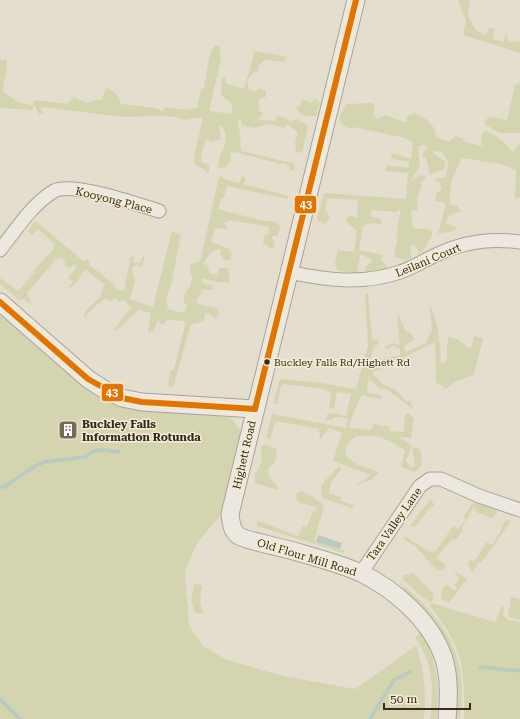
<svg xmlns="http://www.w3.org/2000/svg" width="520" height="719" font-family="'Roboto Serif',serif">
	<style>
		.green { fill: #d4d4b0 }
		.water { fill: #b9cabf }
		.lines { fill: none; stroke-linecap: round; stroke-linejoin: round }
		.stream { stroke: #b9cabf; stroke-width: 3.5 }
		.minor-casing { stroke: #a9a396; stroke-width: 15 }
		.tertiary-casing { stroke: #a9a396; stroke-width: 19 }
		.minor { stroke: #ece8df; stroke-width: 13 }
		.tertiary { stroke: #ece8df; stroke-width: 17 }
		.bus-1-casing { stroke: #f5ecd4; stroke-width: 9 }
		.bus-1 { stroke: #e17504; stroke-width: 6 }
		.bus-dot { fill: #382b1e; stroke: #f5ecd4; stroke-width: 1.5 }
		.labels { text-anchor: middle; stroke-width: 3; stroke-linejoin: round; paint-order: stroke }
		.bus-label { font-size: 10px; fill: #382b1e; stroke: #f5ecd4; text-anchor: start }
		.street-label { font-size: 11px; fill: #382b1e; stroke: #f5ecd4 }
		.poi-label { font-size: 11px; font-weight: bold; fill: #382b1e; stroke: #f5ecd4; text-anchor: start }
		.line-badge { stroke: #f5ecd4; stroke-width: 1.5 }
		.badge-label { font-size: 11px; text-anchor: middle; font-weight: bold; fill: #fff }
	</style>
	<rect width="100%" height="100%" fill="#e4dece"/>
	<g class="green">
		<polygon points="458,0 470,0 468,16 476,30 485,36 489,28 494,29 493,39 503,42 506,35 509,42 520,41 520,53 463,35 466,21"/>
		<path d="M215,45H219L221,59L209,111L232,114V104L221,95L222,79L226,75L225,83L244,89L255,51L287,57L283,62L265,60L258,66V72L255,71C248,77 246,81 249,90L255,91L260,88L266,91V97L259,99V111L263,113L258,120L274,121L277,116L288,119L289,122L297,119L308,126L302,153L296,152L295,142L298,132L287,124L284,128L268,124L254,128L242,125L241,119H238C237,125 240,129 240,135C241,140 240,146 241,151L292,163L295,166L293,171L290,170V166L284,163L280,164L235,152L230,153L231,160L226,167L218,168C218,151 231,145 223,127L219,126L221,139L211,142L206,139L201,155L202,162L209,165V172L206,173L205,170L194,164V157L203,117L184,120L176,117L163,116L123,117L41,107L43,114H39L33,103L36,100L67,104L74,97L86,103L102,99L106,87L116,93L121,104L155,108L162,111L166,107L186,110L197,108L201,89L204,88L210,54Z"/>
		<path d="M6,59C9,72 3,78 3,92L18,102L34,106L32,110L0,108V60Z"/>
		<polygon points="520,83 520,133 499,133 485,124 485,120 490,117 507,120 515,85"/>
		<polygon points="302,99 310,103 315,99 320,103 316,116 306,116 298,112 297,106 300,106"/>
		<path d="M372,103L375,106L373,113L377,119L386,115L406,123L407,116L414,113C426,118 435,123 436,137L449,142L455,136L463,139V141L482,146L481,135L486,131L499,138L513,152L520,142V197L515,199L516,170L501,164L462,158L452,179L449,204L457,206L461,212C452,212 448,215 446,224L457,227L454,231L438,234L446,203L435,201L436,193L442,190L439,182L435,181L437,178H444L447,172L448,161L442,152L434,151V154L446,162L444,169L430,175L426,158L422,156L427,146L422,145L418,147C418,157 423,168 414,174L412,181L420,175L425,176L426,179L418,183L422,184L417,199L418,211L411,210L413,228L431,230L432,235L424,250L419,253L414,244L410,248L412,258L405,260L394,257L398,237H396L401,208L397,212L371,210V216L381,219V224L370,223L363,226L359,250L383,255L381,260L386,265V269L365,274V268L373,260L360,254L357,273L338,271L335,263L338,250L354,252L357,230L349,225L346,220L349,215L357,218L358,200L328,198C326,205 323,211 330,216L325,224L319,221L317,218L324,193L406,199L408,173L386,171L387,165L409,168V162L390,158L393,153L411,159L413,143L405,138L353,127L351,129C334,121 338,117 347,104Z"/>
		<path d="M221,176L224,179L239,183L242,177H244L246,180L243,184L288,196V199L227,186L224,197L221,198L218,209L260,220L277,222L281,228L277,236H272L275,247L271,249L263,243L265,234L268,235L269,227L230,220L225,223L227,229L215,228L211,242L230,249L232,254L230,260H224L221,256L220,249C210,251 208,256 203,264L207,265L210,274H217L220,268H228L230,280L229,283L217,282L203,278L202,282L206,284L212,285L214,289L211,290L203,289L196,301L198,304L217,308L219,313L216,319L210,314L205,313L204,320L198,323L191,324L173,387H170L168,384L170,372L174,369L186,321L167,320L164,324H161L158,320L153,332L148,333L151,313L139,310L116,331L114,330L131,307L124,300L120,302L115,298L111,302L107,299L103,300L93,308L84,318L85,312L101,296V292L105,285L85,269L76,283L65,291L73,282L68,278L77,267L74,264L70,268L64,265L66,260L58,257L27,293L32,305L23,299L19,300L0,284V278L18,291L35,272L33,271L53,250L55,244L38,229L32,235L28,231L34,223L37,222L83,261L87,259L90,261L89,265C98,271 112,282 118,290L124,291L131,256L134,257L133,262L140,263L143,256L145,257L142,267L135,265L132,269L135,281L130,299L153,307L172,231L181,235L171,285L166,299L168,309L182,313L185,311L187,306L183,301L186,291L191,287L190,285L193,278L190,274V264L200,262L219,177Z"/>
		<path d="M368,293L372,339L378,340L379,344L374,347L367,368L377,362H382V359L400,355V349L394,346L385,349V346L393,343L400,345L397,319L399,315L405,330L411,334L415,340L403,346L406,352L426,343L432,330L429,304C439,322 440,343 441,363H446L448,337L457,339L471,349L474,336L483,338L474,375L456,381L446,389L436,382L435,342L372,373L383,384L395,389L406,401H410L413,409L386,389H381L369,379L367,387V393L382,395V399L368,397L362,394L351,419L349,428L371,430L374,423L383,427L384,425L389,427L390,431L404,432L405,415L408,413L414,419L411,438L399,437L412,446L406,461L411,467L415,466L412,449L416,447L419,448L422,456L421,466L414,472L401,467L405,450C385,438 380,435 356,436L347,444L345,455L358,465L379,472L371,480L354,486L371,475L333,461L342,433L329,428L320,439L319,429L276,421L270,438L266,439L272,414L346,428L348,420L343,417H334L332,420H326L327,414L335,413L346,416L351,394L337,392L334,408L329,409L331,393L325,389L283,384L280,389L278,403L273,404L280,379L321,383L356,389L368,346L365,294Z"/>
		<path d="M0,313L85,384L104,402L156,410L192,412L231,418L241,431L220,516L197,543L185,572L189,625L203,646L227,660L283,676L355,689L416,646C425,671 426,693 424,719H0Z"/>
		<polygon points="266,445 275,448 277,452 275,462 268,469 269,477 278,487 277,490 255,483 255,474 262,462 261,447"/>
		<polygon points="339,466 341,470 331,482 329,493 341,497 341,501 354,505 352,508 322,498 321,485"/>
		<polygon points="302,491 313,497 324,506 314,541 344,551 344,553 257,526 257,522 259,521 297,536 301,532 302,526 307,527 313,511 317,510 316,507 300,503 296,499 297,493"/>
		<polygon points="430,499 435,505 429,509 415,527 410,526"/>
		<path d="M475,501L495,508L497,513L492,518L476,512L474,507L462,527L463,531L454,541L452,539L436,558L446,565L443,570H437L416,547L404,539V536L430,552L436,551L453,526L458,529L465,521L464,515C469,511 469,506 475,501Z"/>
		<polygon points="508,520 511,521 481,563 479,562 472,573 468,564 471,560 474,562 487,542 492,545 499,534 504,522"/>
		<path d="M412,572L434,594L431,603L495,622L502,606L504,607L503,615L508,620L520,622V719H464C465,666 463,648 430,606L431,603L416,592L403,579L404,575H409Z"/>
		<polygon points="456,572 467,579 449,603 441,599 442,589 446,585 455,591 457,587 453,584 457,583 459,577 454,573"/>
		<polygon points="195,583 202,586 200,602 203,614 195,613 191,600"/>
		<path d="M404,586C448,624 469,658 460,719H454C454,701 455,681 453,663C450,633 424,606 402,588Z"/>
		<polygon points="511,597 520,599 520,620 508,617"/>
		<path d="M421,633C438,660 440,688 436,719H430C434,689 433,662 415,637Z"/>
	</g>
	<polygon class="water" points="318,535 342,543 340,549 316,542"/>
	<g class="lines">
		<g class="stream">
			<polyline points="0,487 4,487 35,466 45,462 86,457 93,451 103,450 119,452"/>
			<polyline points="480,667 520,671"/>
			<polyline points="0,699 20,719"/>
			<polyline points="370,719 394,680 410,672"/>
		</g>
		<g class="minor-casing">
			<g id="minor">
				<path d="M0,250C16,230 31,205 54,191C71,181 139,205 159,211"/>
				<path d="M288,272C326,280 363,285 400,272C413,268 424,260 436,255C462,242 492,238 520,242"/>
				<polyline points="361,573 420,486 430,479 441,479 479,496 520,510"/>
			</g>
		</g>
		<g class="tertiary-casing">
			<g id="tertiary">
				<path d="M356,0L230,514C231,521 231,531 239,536C247,541 285,548 297,552C318,558 341,564 361,573C394,589 430,620 443,656C450,675 449,699 447,719"/>
				<polyline points="0,302 88,379 105,390 122,398 142,402 255,409"/>
			</g>
		</g>
		<use href="#minor" class="minor"/>
		<use href="#tertiary" class="tertiary"/>
		<g class="bus-1-casing">
			<g id="bus-1">
				<polyline points="0,302 88,379 122,398 142,402 255,409"/>
				<polyline points="255,409 356,0"/>
			</g>
		</g>
		<use href="#bus-1" class="bus-1"/>
	</g>
	<defs>
		<g id="building-square" transform="scale(1)"><rect x="-9" y="-9" width="18" height="18" rx="4" fill="#746a5c" stroke="#f5ecd4"/><path d="M-4-6H4V6H1V3H-1V6H-4ZM-2.5-4.3h1.7v1.8h-1.7ZM.8-4.3h1.7v1.8H.8ZM-2.5-1h1.7V.8h-1.7ZM.8-1h1.7V.8H.8Z" fill="#fff"/></g>
	</defs>
	<g fill-rule="evenodd">
		<use href="#building-square" x="68" y="430"/>
	</g>
	<circle class="bus-dot" cx="267" cy="362" r="3.5"/>
	<g class="labels">
		<g class="bus-label">
			<text x="274" y="366">Buckley Falls Rd/Highett Rd</text>
		</g>
		<g class="street-label">
			<text transform="translate(114 200) rotate(14)" y="4">Kooyong Place</text>
			<text transform="translate(428 260) rotate(-23)" y="4">Leilani Court</text>
			<text transform="translate(244 455) rotate(-77)" y="4">Highett Road</text>
			<text transform="translate(394 524) rotate(-55)" y="4">Tara Valley Lane</text>
			<text transform="translate(307 557) rotate(17)" y="4">Old Flour Mill Road</text>
		</g>
		<g class="poi-label">
			<text x="82" y="428">Buckley Falls<tspan x="82" dy="13">Information Rotunda</tspan></text>
		</g>
	</g>
	<g class="line-badge">
		<rect x="294" y="195" width="23" height="19" rx="4" fill="#e17504"/>
		<rect x="101" y="383" width="23" height="19" rx="4" fill="#e17504"/>
	</g>
	<g class="badge-label">
		<text x="306" y="208">43</text>
		<text x="112" y="396">43</text>
	</g>
	<path d="M384 703v6h86v-6" fill="none" stroke="#382b1e" stroke-width="2"/>
	<text x="390" y="703" font-size="12" fill="#382b1e" stroke="#f5ecd4" stroke-width="3" paint-order="stroke">50 m</text>
</svg>
